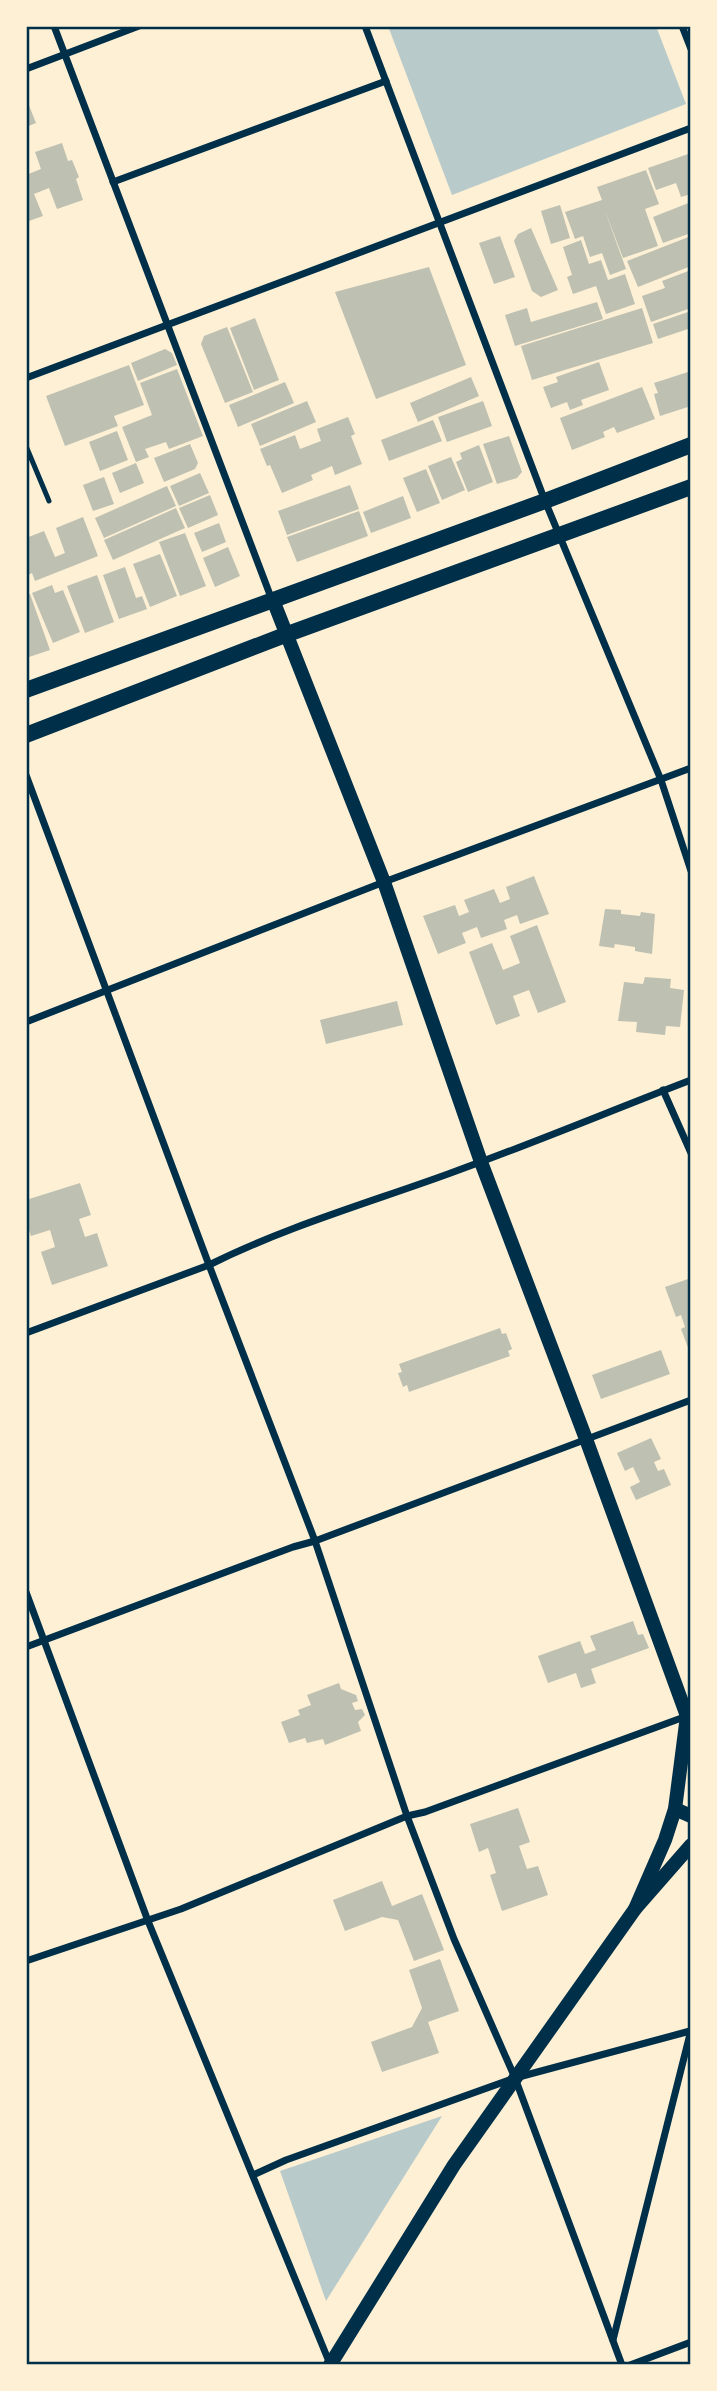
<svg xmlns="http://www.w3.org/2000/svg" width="717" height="2391" font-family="'Noto Sans',sans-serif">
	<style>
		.green { fill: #b9caca }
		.building { fill: #bec0b2 }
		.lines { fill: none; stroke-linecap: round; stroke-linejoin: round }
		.service { stroke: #003049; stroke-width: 5 }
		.minor { stroke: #003049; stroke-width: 7 }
		.secondary { stroke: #003049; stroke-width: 14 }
		.primary { stroke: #003049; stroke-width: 16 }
		.neatline { fill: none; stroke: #003049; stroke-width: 2.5 }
	</style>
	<rect width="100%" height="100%" fill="#fdf0d5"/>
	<g class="green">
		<polygon points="388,26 656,26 686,104 452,195"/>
		<polygon points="442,2116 326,2301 280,2171"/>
	</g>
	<g class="building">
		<polygon points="26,98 36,123 26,127"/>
		<polygon points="62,143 68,161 72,160 79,177 76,179 83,200 57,209 49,188 34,194 43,216 26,222 26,175 41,169 35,152"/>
		<polygon points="691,153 691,194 681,197 676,183 656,190 648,168"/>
		<polygon points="646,170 659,204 645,209 658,246 623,258 604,208 626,269 610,275 602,253 590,257 583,236 575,239 565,212 602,200 597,187"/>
		<polygon points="691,202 691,233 663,243 653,217"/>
		<polygon points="560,205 570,238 551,244 541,211"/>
		<polygon points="531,228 558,290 541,297 532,291 514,241 518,234"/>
		<polygon points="500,236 515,277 494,284 479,243"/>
		<polygon points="691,236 691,266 638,287 627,261"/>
		<polygon points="581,240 589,264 601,260 608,280 625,274 635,304 606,314 596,286 573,294 567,277 572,275 563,247"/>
		<polygon points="429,267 466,365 376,399 335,292"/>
		<polygon points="691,270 691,308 651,322 642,296 665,288 662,281"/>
		<polygon points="597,302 603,319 515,346 505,315 527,308 531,322"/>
		<polygon points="642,308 653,343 532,380 521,346"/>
		<polygon points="691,311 691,328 658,339 653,324"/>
		<polygon points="255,318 279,380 254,390 230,328"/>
		<polygon points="227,327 253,392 225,403 201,344 204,336"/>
		<polygon points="165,349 172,353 177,365 138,381 131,363"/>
		<polygon points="599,362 609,390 581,400 583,405 570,410 567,402 551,408 543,387 558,382 556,377"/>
		<polygon points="129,365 144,405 114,416 118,426 65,446 46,396"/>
		<polygon points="177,369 203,436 169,449 166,442 145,449 149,457 136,462 122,427 152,415 140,383"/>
		<polygon points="691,371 691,406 660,416 654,394 658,393 654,383"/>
		<polygon points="471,377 479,396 418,422 410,403"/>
		<polygon points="285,382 294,403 238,427 229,405"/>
		<polygon points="642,387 655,419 617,433 614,427 603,432 605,437 572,450 560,418"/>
		<polygon points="307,401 316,422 260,446 251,424"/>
		<polygon points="483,401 492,426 447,442 438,417"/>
		<polygon points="348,417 355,434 351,436 362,464 335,475 332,466 311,475 313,480 282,493 270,465 267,466 260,449 295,435 300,449 321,441 317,429"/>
		<polygon points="433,420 442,441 389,461 381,440"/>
		<polygon points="117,431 128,460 100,471 89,442"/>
		<polygon points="509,436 522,472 517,478 497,484 483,444"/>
		<polygon points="190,444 198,463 195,469 164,482 154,458"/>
		<polygon points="479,445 493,482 468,492 456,462 462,459 460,453"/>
		<polygon points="451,457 465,490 442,500 428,466"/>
		<polygon points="136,463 144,483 120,493 112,473"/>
		<polygon points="426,469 440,503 417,512 403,478"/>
		<polygon points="200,473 209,493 179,506 170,486"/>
		<polygon points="104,477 114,504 93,511 83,485"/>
		<polygon points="350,485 359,509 287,535 278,511"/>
		<polygon points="167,486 176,506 104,538 95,518"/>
		<polygon points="210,495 218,515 188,528 179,508"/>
		<polygon points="403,496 411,518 371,533 363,512"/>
		<polygon points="176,508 185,528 113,560 104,540"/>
		<polygon points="359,511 368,536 297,562 287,537"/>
		<polygon points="83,517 98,556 35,581 32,573 26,576 26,538 44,531 55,557 65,553 56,528"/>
		<polygon points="219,523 226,542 202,552 194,533"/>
		<polygon points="185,533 206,586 180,596 159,542"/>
		<polygon points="228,547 240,576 215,587 203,558"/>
		<polygon points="160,554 177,596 150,607 133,564"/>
		<polygon points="125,567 136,598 142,596 147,609 119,619 103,575"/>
		<polygon points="97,575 114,622 85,633 67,586"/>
		<polygon points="52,585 55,593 63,590 80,632 53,643 32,593"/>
		<polygon points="30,594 50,650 26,658 26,595"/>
		<polygon points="534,876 549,914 520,924 517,915 504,920 507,929 481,938 477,927 462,933 466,943 438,954 423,916 455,905 459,916 469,912 464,900 494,889 500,903 510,899 506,887"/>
		<polygon points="605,909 621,910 621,914 640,916 641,912 655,914 652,954 635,951 635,947 615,944 614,948 599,946"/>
		<polygon points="537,925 566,1002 538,1013 529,990 513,996 520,1016 496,1025 469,952 492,943 503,970 520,963 510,936"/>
		<polygon points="645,977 671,979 670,988 684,990 680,1027 666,1026 665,1035 636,1032 637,1022 618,1021 624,982 643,984"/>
		<polygon points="397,1001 403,1025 326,1044 320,1020"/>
		<polygon points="80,1183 91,1215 79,1219 85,1237 97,1233 108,1266 52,1285 41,1252 55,1247 50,1230 31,1236 26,1222 26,1200"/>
		<polygon points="691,1278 691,1353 690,1353 681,1329 685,1327 681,1315 676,1317 665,1287"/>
		<polygon points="500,1328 502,1334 506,1333 512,1349 508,1351 510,1356 409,1392 407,1385 403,1387 398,1373 402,1372 399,1364"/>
		<polygon points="661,1350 670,1374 601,1399 592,1375"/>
		<polygon points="651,1438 661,1459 654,1462 658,1471 664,1469 671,1485 636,1500 630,1487 640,1482 633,1467 625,1471 617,1453"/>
		<polygon points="633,1621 638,1635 643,1634 649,1648 591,1669 596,1683 581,1688 576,1673 548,1683 538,1656 580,1641 585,1654 596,1650 590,1636"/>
		<polygon points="339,1683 341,1689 356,1695 358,1701 352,1703 355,1710 362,1709 365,1715 358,1722 361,1731 325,1745 323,1739 307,1743 305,1738 289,1743 281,1722 300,1715 298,1710 311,1705 307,1695"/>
		<polygon points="518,1808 530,1842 519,1846 527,1869 538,1866 548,1895 502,1911 490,1875 496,1873 488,1848 479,1852 470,1824"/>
		<polygon points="382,1881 392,1906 422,1894 444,1950 414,1961 398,1920 382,1917 345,1931 333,1900"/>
		<polygon points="440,1959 459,2011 428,2022 439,2053 382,2072 371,2042 412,2027 422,2008 409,1970"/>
	</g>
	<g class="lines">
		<polyline class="service" points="26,446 49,501"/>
		<g class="minor">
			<polyline points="54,26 272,600"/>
			<polyline points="365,26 545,501 661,780 691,871"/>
			<polyline points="682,26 691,49"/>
			<polyline points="26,69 139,26"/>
			<polyline points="113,182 386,81"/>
			<polyline points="26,378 691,128"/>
			<polyline points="26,775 209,1265 315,1541 407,1816 454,1939 515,2078 622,2365"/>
			<polyline points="26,1022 384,882 691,768"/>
			<polyline points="663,1090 691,1153"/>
			<path d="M26,1333L209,1265C285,1227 368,1203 448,1174C529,1145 610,1111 691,1080"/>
			<polyline points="26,1592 148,1921 330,2364"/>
			<polyline points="26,1647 293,1547 315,1541 691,1400"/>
			<polyline points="26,1961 181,1909 407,1816 425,1812 687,1716"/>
			<polyline points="253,2175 286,2160 515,2078 690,2031"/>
			<polyline points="613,2340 691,2030"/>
			<polyline points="630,2365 691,2342"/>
		</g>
		<g class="secondary">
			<polyline points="273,600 384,882 481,1162 586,1439 687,1716 675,1809 665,1840 635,1909"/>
			<polyline points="675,1809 691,1816"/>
			<polyline points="330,2365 454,2165 635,1909 691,1845"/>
		</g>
		<g class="primary">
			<polyline points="26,690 545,501 691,445"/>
			<polyline points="26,735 285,635 691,487"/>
		</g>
	</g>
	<rect width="717" height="2391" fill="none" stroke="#fdf0d5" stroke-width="56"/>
	<rect x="28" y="28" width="661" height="2335" class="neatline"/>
</svg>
